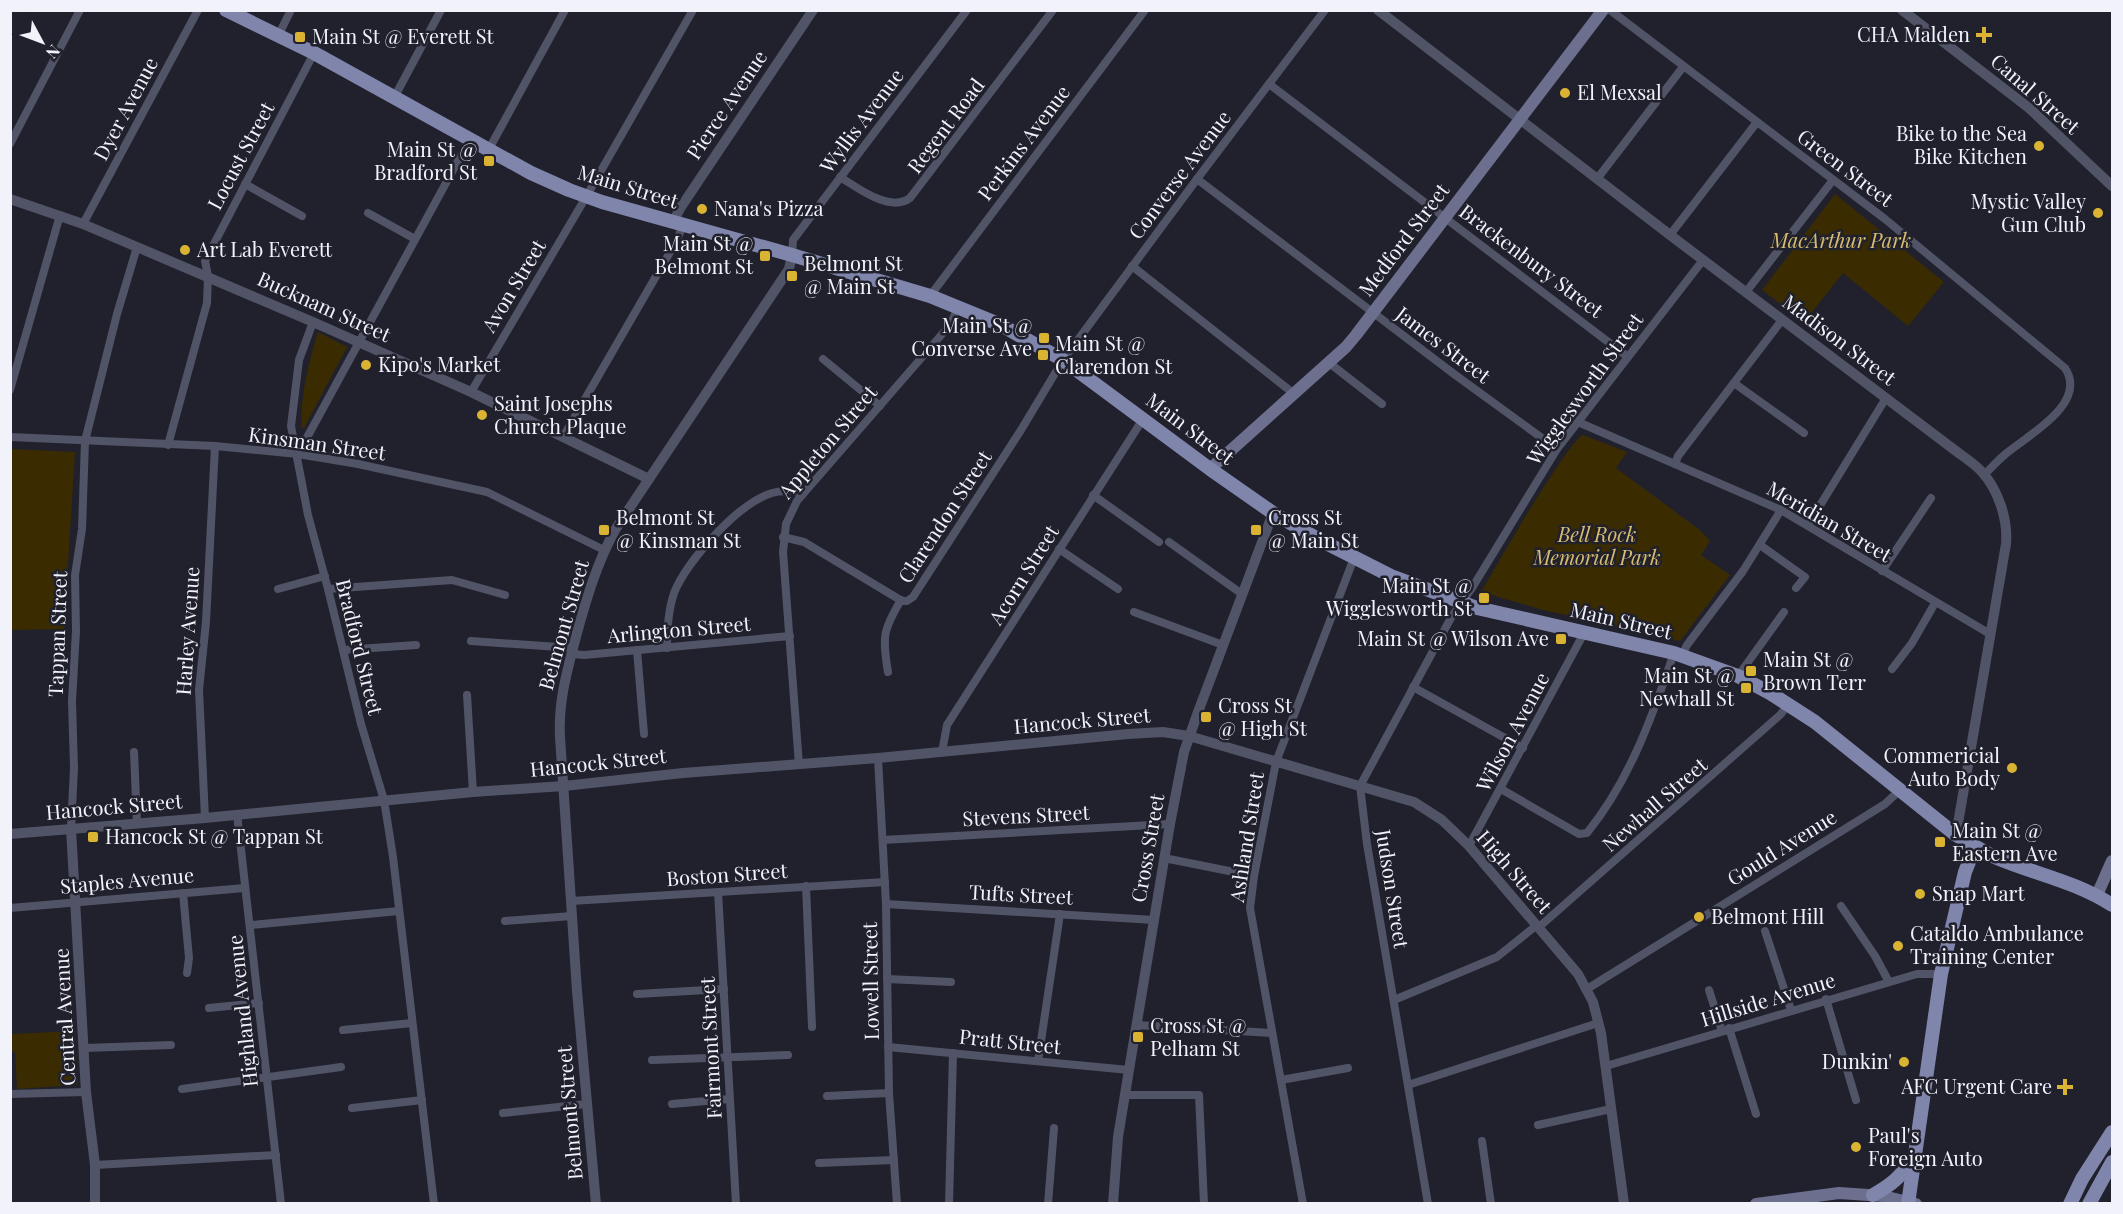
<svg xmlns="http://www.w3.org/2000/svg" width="2123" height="1214" font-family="'Playfair Display',serif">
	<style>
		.green { fill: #3a2c00 }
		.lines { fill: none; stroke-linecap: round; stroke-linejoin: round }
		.minor { stroke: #515467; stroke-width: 8 }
		.tertiary { stroke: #515467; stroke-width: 10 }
		.secondary { stroke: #6c6f8e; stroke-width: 12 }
		.primary { stroke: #8085ac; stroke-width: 14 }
		.poi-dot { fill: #dab333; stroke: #20212c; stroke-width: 2 }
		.labels { text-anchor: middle; stroke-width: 5; stroke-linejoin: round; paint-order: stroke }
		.poi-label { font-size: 20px; fill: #f1f2fa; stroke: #20212c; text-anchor: start }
		.street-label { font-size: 20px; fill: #f1f2fa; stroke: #20212c }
		.park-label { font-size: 20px; font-style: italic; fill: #d7bd71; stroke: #20212c }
	</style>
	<rect width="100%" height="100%" fill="#20212c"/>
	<g class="green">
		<polygon points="1835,194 1944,282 1908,326 1843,273 1804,322 1762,290"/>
		<path d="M318,332L347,347L304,428L301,427C301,394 308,364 318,332Z"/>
		<path d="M1583,435L1627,452L1616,468L1700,530L1710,541L1701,555L1730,575L1680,641L1543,610L1481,592C1495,568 1567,442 1583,435Z"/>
		<polygon points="11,449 75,452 64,629 11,630"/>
		<polygon points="75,1031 78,1085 17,1089 15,1052 11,1051 11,1034"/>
	</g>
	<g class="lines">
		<g class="minor">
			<path d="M1610,10L1885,219L2065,368C2088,403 2030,434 2008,452C1999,459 1992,467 1984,475"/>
			<polyline points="278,36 291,10"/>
			<polyline points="1269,84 1628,357"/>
			<polyline points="395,96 441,10"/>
			<polyline points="10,144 80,10"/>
			<polyline points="489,149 565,10"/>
			<path d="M840,177C858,188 890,213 910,198L1053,10"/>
			<polyline points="1197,179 1454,374 1557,449"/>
			<polyline points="1597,179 1683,67"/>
			<polyline points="245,184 302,216"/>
			<polyline points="368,213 415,239"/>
			<polyline points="83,224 198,10"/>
			<polyline points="1670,235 1757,122"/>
			<polyline points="792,255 793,240 967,10"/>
			<polyline points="1132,266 1293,393"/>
			<polyline points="1746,292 1833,180"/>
			<polyline points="930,296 1145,10"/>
			<polyline points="313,322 299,360 291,426 308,515 328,589 361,724 384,800 393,857 434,1204"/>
			<polyline points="823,359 880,406"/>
			<polyline points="1328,362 1382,404"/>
			<polyline points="1734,383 1804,433"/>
			<polyline points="10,390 60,215"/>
			<polyline points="471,392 586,197 693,10"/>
			<polyline points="1578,422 1781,510 1990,634"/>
			<polyline points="10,437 215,446 298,454 358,464 487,492 604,550"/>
			<polyline points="563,437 677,240 683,225"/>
			<polyline points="168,445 207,303 208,276 205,261 314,53"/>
			<polyline points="298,454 470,139"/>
			<polyline points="1675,464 1678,456 1782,320"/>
			<polyline points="1093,495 1159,542"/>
			<polyline points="1808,525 1886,398"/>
			<polyline points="783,537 804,542 902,601 907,601 913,597 1021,430 1063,360 1197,179 1325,10"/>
			<polyline points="1169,542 1242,594"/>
			<polyline points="1760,545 1805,577 1796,588"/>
			<polyline points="1059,549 1118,589"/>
			<polyline points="1882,571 1931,498"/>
			<polyline points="278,589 325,576"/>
			<polyline points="328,589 452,580 505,595"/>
			<polyline points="1134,612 1223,645"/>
			<polyline points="471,641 573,648"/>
			<path d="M667,648C667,629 668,611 674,593C687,561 738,503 772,493C783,490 792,491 803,494"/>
			<polyline points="344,650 416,645"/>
			<polyline points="637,650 644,734"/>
			<polyline points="572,654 584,655 790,636"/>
			<polyline points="1682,655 1687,645 1743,571 1781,510"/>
			<polyline points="1892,669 1912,643 1935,603"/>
			<path d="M888,672C882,637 883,630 901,600"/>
			<polyline points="1738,676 1784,612"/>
			<polyline points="1413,687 1523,748"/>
			<polyline points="467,695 473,792"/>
			<polyline points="134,752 137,824"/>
			<polyline points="942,752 947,725 1143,419"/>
			<polyline points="878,758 886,904 889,1093 897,1204"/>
			<polyline points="799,765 783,552 786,524 797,501 950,325 959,306"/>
			<path d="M1501,789L1579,834L1587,833C1630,780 1652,717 1674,653"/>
			<polyline points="237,814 281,1204"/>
			<polyline points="205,818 199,690 206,622 215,446"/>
			<polyline points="71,829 74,768 72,701 76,631 75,575 82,529 85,441 117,314 137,247"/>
			<polyline points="883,840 1170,824"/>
			<polyline points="1469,846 1584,633"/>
			<polyline points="1164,858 1254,876"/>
			<polyline points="806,886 812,1027"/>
			<polyline points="718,892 736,1204"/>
			<polyline points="183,893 189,958 187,973"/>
			<polyline points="571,901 885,882"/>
			<polyline points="886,904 1154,920"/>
			<polyline points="1841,906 1875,956 1889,982"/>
			<polyline points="10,908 245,888"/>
			<polyline points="505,921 572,916"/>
			<polyline points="251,925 399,911"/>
			<polyline points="1539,927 1780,715 1789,704"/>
			<polyline points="1765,931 1791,1010"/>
			<polyline points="887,979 951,982"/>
			<polyline points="1587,989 1885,804 1900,790"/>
			<polyline points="1709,990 1722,1031"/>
			<polyline points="637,994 724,989"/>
			<polyline points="1826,999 1856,1100"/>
			<polyline points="1394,1000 1497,957 1537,925"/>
			<polyline points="209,1008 259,1003"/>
			<polyline points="1136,1025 1272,1033"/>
			<polyline points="1729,1028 1756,1114"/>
			<polyline points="343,1030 412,1023"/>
			<polyline points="888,1047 1129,1070"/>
			<polyline points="85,1048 171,1045"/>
			<polyline points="652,1060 788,1055"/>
			<polyline points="1038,1061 1060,914"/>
			<polyline points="1606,1066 1917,974 1941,974"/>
			<polyline points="1281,1080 1348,1068"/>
			<polyline points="1408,1085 1598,1023"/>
			<polyline points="182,1089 341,1067"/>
			<polyline points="10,1094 86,1092"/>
			<polyline points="1125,1095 1199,1095 1204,1204"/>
			<polyline points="827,1096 889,1093"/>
			<polyline points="672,1104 729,1099"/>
			<polyline points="352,1108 422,1100"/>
			<polyline points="503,1113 586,1104"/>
			<polyline points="1538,1125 1611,1109"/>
			<polyline points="1482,1141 1491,1204"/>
			<polyline points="819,1163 894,1160"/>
			<polyline points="95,1165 276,1155"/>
			<polyline points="949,1204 953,1053"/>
			<polyline points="1048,1204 1054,1128"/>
			<polyline points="1303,1204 1250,908 1254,876 1276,762 1354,558"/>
			<polyline points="1428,1204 1367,844 1360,786 1452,616 1472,588 1557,449 1703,260"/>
		</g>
		<g class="tertiary">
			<path d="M1378,10L1670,235L1952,448C1962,456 1974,463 1982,472C1999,491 2008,520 2006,544L1956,835"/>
			<polyline points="1902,10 2029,108 2112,186"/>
			<polyline points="10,199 83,224 313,322 471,392 649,479"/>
			<polyline points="673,222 681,207 813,10"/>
			<polyline points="71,829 86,1092 95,1165 95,1204"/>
			<polyline points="10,834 205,818 473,792 564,786 683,773 878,758 1128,734 1163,732 1189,736 1414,802 1442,820 1469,846 1578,974 1593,1002 1601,1033 1624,1204"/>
			<path d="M596,1204L577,991L560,737C558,700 568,668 577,633C587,597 597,563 615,530L789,269L792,255"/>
			<polyline points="1113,1204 1118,1137 1129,1070 1170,824 1184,752 1198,712 1273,513"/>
		</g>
		<g class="secondary">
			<polyline points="1210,469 1346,347 1356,335 1603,10"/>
			<polyline points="2097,895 2112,861"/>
			<polyline points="1756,1204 1839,1193 1883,1196 1916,1204"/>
		</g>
		<g class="primary">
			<path d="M226,10L314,53L531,173L569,190L602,202L792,255L930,296L1001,325L1063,360L1210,469L1273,513L1318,539L1391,576L1477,608L1674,653L1738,676L1770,693L1815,722L1956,835C1970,843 1982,851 1997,858C2035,874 2077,882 2112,905"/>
			<path d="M1873,1195C1891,1185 1901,1177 1912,1159"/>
			<polyline points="1908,1204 1941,974 1965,872 1975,847"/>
			<polyline points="2070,1204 2082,1179 2112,1132"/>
			<polyline points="2089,1204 2112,1162"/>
		</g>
	</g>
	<g class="poi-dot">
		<path d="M1981 26h6v6h6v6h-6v6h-6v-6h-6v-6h6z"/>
		<rect x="294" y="31" width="12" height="12" rx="3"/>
		<circle cx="1565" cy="93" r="6"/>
		<circle cx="2039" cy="146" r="6"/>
		<rect x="483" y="155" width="12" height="12" rx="3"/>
		<circle cx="702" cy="209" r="6"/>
		<circle cx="2098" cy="213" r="6"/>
		<circle cx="185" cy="250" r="6"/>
		<rect x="759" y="250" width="12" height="12" rx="3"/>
		<rect x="786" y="270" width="12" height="12" rx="3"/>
		<rect x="1038" y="332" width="12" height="12" rx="3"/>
		<rect x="1037" y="349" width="12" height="12" rx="3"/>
		<circle cx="366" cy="365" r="6"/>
		<circle cx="482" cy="415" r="6"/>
		<rect x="598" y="524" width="12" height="12" rx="3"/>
		<rect x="1250" y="524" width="12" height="12" rx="3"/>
		<rect x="1478" y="592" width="12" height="12" rx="3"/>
		<rect x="1555" y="633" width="12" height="12" rx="3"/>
		<rect x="1745" y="665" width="12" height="12" rx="3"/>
		<rect x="1740" y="682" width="12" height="12" rx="3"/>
		<rect x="1200" y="711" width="12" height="12" rx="3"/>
		<circle cx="2012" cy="768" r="6"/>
		<rect x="87" y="831" width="12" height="12" rx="3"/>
		<rect x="1934" y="836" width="12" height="12" rx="3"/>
		<circle cx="1920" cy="894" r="6"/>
		<circle cx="1699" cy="917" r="6"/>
		<circle cx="1898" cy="946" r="6"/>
		<rect x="1132" y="1031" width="12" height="12" rx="3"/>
		<circle cx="1904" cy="1062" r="6"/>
		<path d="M2062 1078h6v6h6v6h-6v6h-6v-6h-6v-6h6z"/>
		<circle cx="1856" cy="1147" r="6"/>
	</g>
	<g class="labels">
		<g class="poi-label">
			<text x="1970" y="42" text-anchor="end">CHA Malden</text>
			<text x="312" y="44">Main St @ Everett St</text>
			<text x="1577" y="100">El Mexsal</text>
			<text x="2027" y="141" text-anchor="end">Bike to the Sea<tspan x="2027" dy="23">Bike Kitchen</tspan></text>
			<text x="477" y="157" text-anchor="end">Main St @<tspan x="477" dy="23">Bradford St</tspan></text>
			<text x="2086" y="209" text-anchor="end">Mystic Valley<tspan x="2086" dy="23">Gun Club</tspan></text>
			<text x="714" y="216">Nana's Pizza</text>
			<text x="753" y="251" text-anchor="end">Main St @<tspan x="753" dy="23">Belmont St</tspan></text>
			<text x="197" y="257">Art Lab Everett</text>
			<text x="804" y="271">Belmont St<tspan x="804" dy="23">@ Main St</tspan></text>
			<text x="1032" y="333" text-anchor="end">Main St @<tspan x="1032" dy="23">Converse Ave</tspan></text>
			<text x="1055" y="351">Main St @<tspan x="1055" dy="23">Clarendon St</tspan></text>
			<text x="378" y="372">Kipo's Market</text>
			<text x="494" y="411">Saint Josephs<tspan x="494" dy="23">Church Plaque</tspan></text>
			<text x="616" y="525">Belmont St<tspan x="616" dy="23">@ Kinsman St</tspan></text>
			<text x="1268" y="525">Cross St<tspan x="1268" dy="23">@ Main St</tspan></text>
			<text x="1472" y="593" text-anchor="end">Main St @<tspan x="1472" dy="23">Wigglesworth St</tspan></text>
			<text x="1549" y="646" text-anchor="end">Main St @ Wilson Ave</text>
			<text x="1763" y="667">Main St @<tspan x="1763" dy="23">Brown Terr</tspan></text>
			<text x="1734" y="683" text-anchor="end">Main St @<tspan x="1734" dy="23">Newhall St</tspan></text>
			<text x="1218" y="713">Cross St<tspan x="1218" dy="23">@ High St</tspan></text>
			<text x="2000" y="763" text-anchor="end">Commericial<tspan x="2000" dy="23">Auto Body</tspan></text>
			<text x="1952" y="838">Main St @<tspan x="1952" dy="23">Eastern Ave</tspan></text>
			<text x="105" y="844">Hancock St @ Tappan St</text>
			<text x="1932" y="901">Snap Mart</text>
			<text x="1711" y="924">Belmont Hill</text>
			<text x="1910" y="941">Cataldo Ambulance<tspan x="1910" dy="23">Training Center</tspan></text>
			<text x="1150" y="1033">Cross St @<tspan x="1150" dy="23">Pelham St</tspan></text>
			<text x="1892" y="1069" text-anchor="end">Dunkin'</text>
			<text x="2052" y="1094" text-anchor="end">AFC Urgent Care</text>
			<text x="1868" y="1143">Paul's<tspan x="1868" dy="23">Foreign Auto</tspan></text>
		</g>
		<g class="street-label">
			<text transform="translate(2035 94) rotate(41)" y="7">Canal Street</text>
			<text transform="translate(727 105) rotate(-56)" y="7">Pierce Avenue</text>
			<text transform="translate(126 109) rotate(-62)" y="7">Dyer Avenue</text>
			<text transform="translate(862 121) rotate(-53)" y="7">Wyllis Avenue</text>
			<text transform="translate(946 126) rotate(-53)" y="7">Regent Road</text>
			<text transform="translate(1024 143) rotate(-53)" y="7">Perkins Avenue</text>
			<text transform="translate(241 156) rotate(-62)" y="7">Locust Street</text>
			<text transform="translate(1845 168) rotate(37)" y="7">Green Street</text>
			<text transform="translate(1180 175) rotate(-53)" y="7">Converse Avenue</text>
			<text transform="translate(628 187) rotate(17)" y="7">Main Street</text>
			<text transform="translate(1404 240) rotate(-53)" y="7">Medford Street</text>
			<text transform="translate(1531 261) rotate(37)" y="7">Brackenbury Street</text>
			<text transform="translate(514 286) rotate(-59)" y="7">Avon Street</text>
			<text transform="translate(324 307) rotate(24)" y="7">Bucknam Street</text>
			<text transform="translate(1839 340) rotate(37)" y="7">Madison Street</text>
			<text transform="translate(1443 345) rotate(37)" y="7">James Street</text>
			<text transform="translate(1585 389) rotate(-54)" y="7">Wigglesworth Street</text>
			<text transform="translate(1190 429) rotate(37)" y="7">Main Street</text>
			<text transform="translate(828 442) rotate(-50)" y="7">Appleton Street</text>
			<text transform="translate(317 444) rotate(8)" y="7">Kinsman Street</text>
			<text transform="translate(945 517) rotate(-57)" y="7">Clarendon Street</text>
			<text transform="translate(1829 522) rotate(30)" y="7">Meridian Street</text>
			<text transform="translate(1024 575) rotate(-58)" y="7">Acorn Street</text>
			<text transform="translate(1621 621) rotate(13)" y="7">Main Street</text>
			<text transform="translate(564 625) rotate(-74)" y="7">Belmont Street</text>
			<text transform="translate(679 630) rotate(-5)" y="7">Arlington Street</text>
			<text transform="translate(188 631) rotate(-86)" y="7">Harley Avenue</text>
			<text transform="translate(58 634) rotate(-88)" y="7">Tappan Street</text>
			<text transform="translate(359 647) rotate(76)" y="7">Bradford Street</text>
			<text transform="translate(1082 721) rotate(-5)" y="7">Hancock Street</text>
			<text transform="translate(1513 732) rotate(-62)" y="7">Wilson Avenue</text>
			<text transform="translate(598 763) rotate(-6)" y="7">Hancock Street</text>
			<text transform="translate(1655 805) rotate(-41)" y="7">Newhall Street</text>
			<text transform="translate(114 807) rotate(-5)" y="7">Hancock Street</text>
			<text transform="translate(1026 816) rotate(-3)" y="7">Stevens Street</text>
			<text transform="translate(1247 837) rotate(-81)" y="7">Ashland Street</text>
			<text transform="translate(1148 848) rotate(-80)" y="7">Cross Street</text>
			<text transform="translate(1782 848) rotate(-32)" y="7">Gould Avenue</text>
			<text transform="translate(1514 872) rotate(49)" y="7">High Street</text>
			<text transform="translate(727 875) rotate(-4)" y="7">Boston Street</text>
			<text transform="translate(127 881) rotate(-5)" y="7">Staples Avenue</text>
			<text transform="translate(1392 889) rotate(81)" y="7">Judson Street</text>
			<text transform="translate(1021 895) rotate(3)" y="7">Tufts Street</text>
			<text transform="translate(871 981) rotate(-91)" y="7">Lowell Street</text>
			<text transform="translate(1768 1000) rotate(-17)" y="7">Hillside Avenue</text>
			<text transform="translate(243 1011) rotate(-96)" y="7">Highland Avenue</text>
			<text transform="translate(65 1017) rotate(-93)" y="7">Central Avenue</text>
			<text transform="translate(1010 1042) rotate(6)" y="7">Pratt Street</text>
			<text transform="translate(711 1048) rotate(-93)" y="7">Fairmont Street</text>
			<text transform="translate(570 1113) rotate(-95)" y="7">Belmont Street</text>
		</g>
		<g class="park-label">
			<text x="1841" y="248">MacArthur Park</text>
			<text x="1597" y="542">Bell Rock<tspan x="1597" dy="23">Memorial Park</tspan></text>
		</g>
	</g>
	<rect width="2123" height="1214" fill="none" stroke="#f1f2fa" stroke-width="24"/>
	<g transform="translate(42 42) rotate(131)" stroke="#20212c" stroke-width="4.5" paint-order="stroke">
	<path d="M0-4.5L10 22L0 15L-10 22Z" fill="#f1f2fa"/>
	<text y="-9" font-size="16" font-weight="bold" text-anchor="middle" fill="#f1f2fa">N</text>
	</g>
</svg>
